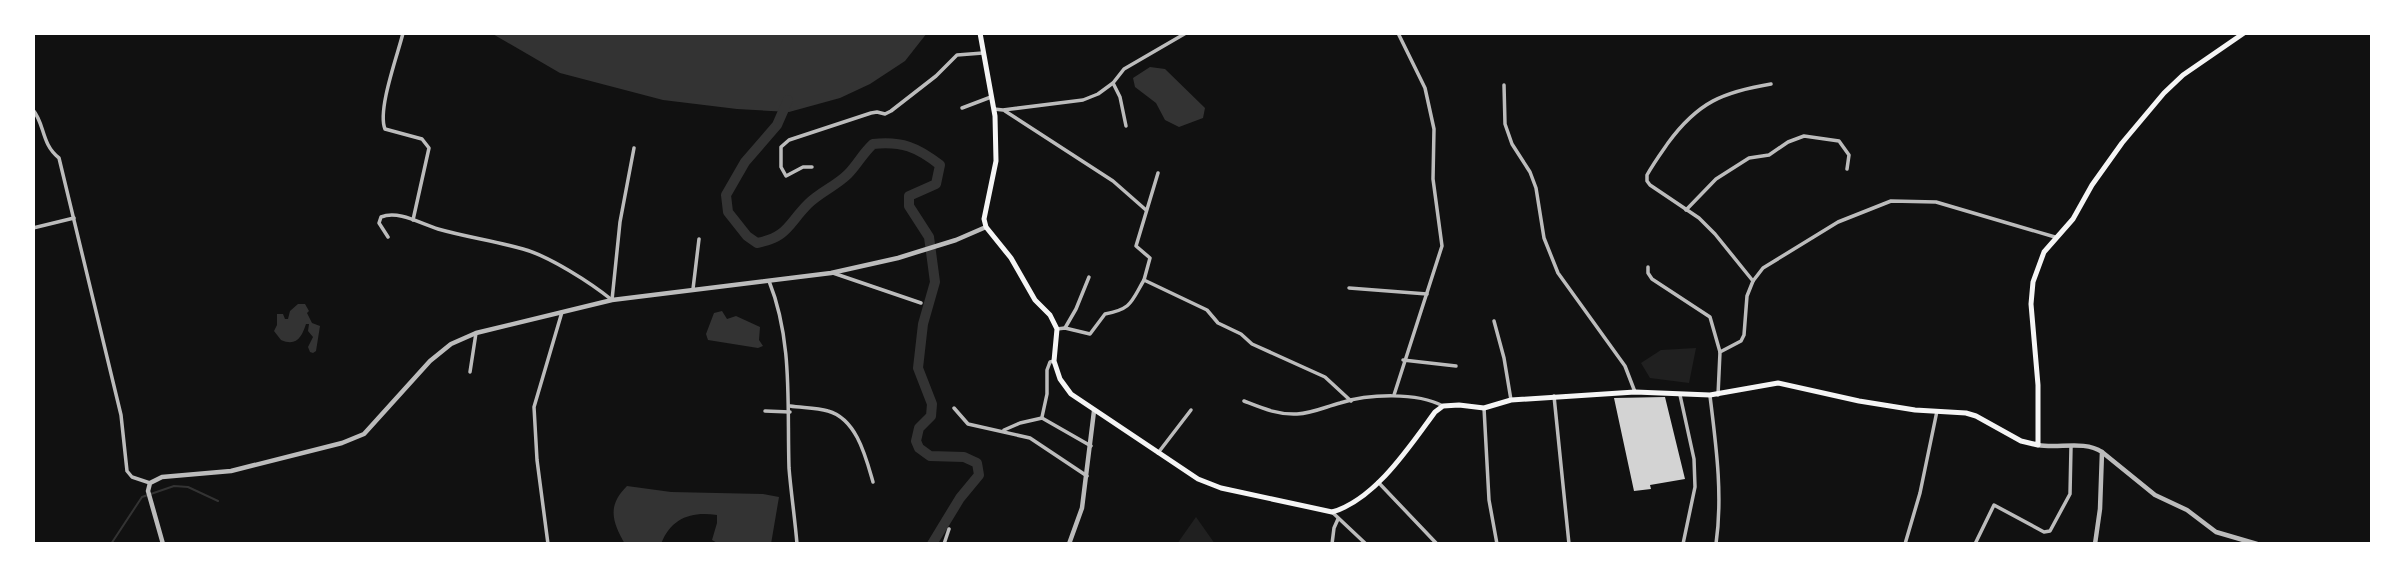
<svg xmlns="http://www.w3.org/2000/svg" width="2405" height="577" font-family="'Titillium Web',sans-serif">
	<style>
		.green { fill: #202020 }
		.water { fill: #333 }
		.lines { fill: none; stroke-linecap: round; stroke-linejoin: round }
		.stream { stroke: #333; stroke-width: 2 }
		.river { stroke: #333; stroke-width: 10 }
		.building { fill: #d3d3d3 }
		.minor { stroke: #bcbcbc; stroke-width: 3.5 }
		.tertiary { stroke: #bcbcbc; stroke-width: 4.5 }
		.secondary { stroke: #f5f5f5; stroke-width: 5 }
	</style>
	<rect width="100%" height="100%" fill="#111"/>
	<g class="green">
		<polygon points="1696,348 1689,383 1650,378 1641,363 1661,350"/>
		<polygon points="1196,517 1215,544 1177,544"/>
	</g>
	<g class="water">
		<polygon points="491,33 927,33 905,61 870,84 840,98 789,112 737,109 663,100 560,73"/>
		<polygon points="1150,67 1165,69 1205,108 1203,118 1179,127 1165,120 1156,103 1135,87 1133,78"/>
		<path d="M298,304H305L309,311L307,313L312,323L320,326L316,351L313,353L310,352L308,347L313,337L308,331L309,324H306C302,336 297,347 281,340L274,331L277,325V314H283L285,319H288L290,311Z"/>
		<polygon points="722,311 727,319 736,316 760,327 759,340 763,346 758,348 708,340 706,334 714,313"/>
		<path d="M627,486L671,492L763,494L779,497L771,544H719L712,540L717,523V515C691,511 671,518 661,544H625C612,521 607,506 627,486Z"/>
	</g>
	<g class="lines">
		<polyline class="stream" points="111,544 142,497 174,486 188,487 218,501"/>
		<path class="river" d="M788,100L777,125L745,162L726,195L728,212L747,236L757,243C788,237 788,224 808,204C820,192 836,186 848,174C857,165 863,153 873,144C902,141 917,147 940,165L936,184L909,196V206L929,237L935,282L923,324L918,368L932,404L931,416L919,428L916,441L919,448L930,456L964,457L977,463L979,475L960,498L932,544"/>
	</g>
	<polygon class="building" points="1665,397 1685,479 1650,485 1651,489 1634,491 1614,398"/>
	<g class="lines">
		<g class="minor">
			<path d="M403,33C398,54 377,110 385,129L422,139L429,148L413,220"/>
			<polyline points="1113,83 1120,97 1126,126"/>
			<polyline points="1504,85 1505,124 1512,144 1530,172 1536,188 1544,238 1558,273 1625,366 1635,392"/>
			<polyline points="962,108 991,97"/>
			<polyline points="994,109 1003,110 1083,100 1098,94 1113,83 1124,69 1186,33"/>
			<path d="M33,110C45,124 41,144 59,158L121,415L127,471L132,477L150,483"/>
			<polyline points="1005,111 1113,181 1146,210"/>
			<polyline points="812,167 803,167 786,176 781,167 781,147 789,140 871,113 877,112 885,114 891,111 936,76 957,55 983,53"/>
			<polyline points="1686,210 1716,179 1749,158 1769,155 1788,142 1804,136 1839,141 1849,155 1847,169"/>
			<polyline points="33,228 74,218"/>
			<path d="M388,237L379,223L381,217C399,210 421,224 438,229C466,237 495,241 523,249C549,256 591,283 612,300"/>
			<polyline points="1648,267 1648,273 1652,279 1710,317 1720,352"/>
			<polyline points="833,273 921,303"/>
			<polyline points="1144,280 1150,258 1136,246 1158,173"/>
			<path d="M769,281C793,341 787,404 789,468C791,493 795,519 797,544"/>
			<path d="M1753,281L1715,234L1699,218L1650,185L1647,181V175C1653,164 1661,153 1668,143C1698,102 1723,92 1771,84"/>
			<polyline points="1349,288 1427,294"/>
			<polyline points="693,289 699,239"/>
			<polyline points="612,300 620,222 634,148"/>
			<polyline points="1494,321 1504,358 1511,400"/>
			<polyline points="1065,328 1076,309 1089,277"/>
			<path d="M1057,329L1065,328L1090,334L1105,314C1132,309 1131,302 1144,280L1207,310L1218,323L1241,334L1252,344L1325,377L1351,401"/>
			<polyline points="1403,360 1456,366"/>
			<polyline points="470,372 476,333"/>
			<polyline points="1394,395 1442,246 1433,179 1434,129 1425,88 1398,33"/>
			<polyline points="1680,395 1694,459 1695,487 1683,544"/>
			<polyline points="1718,395 1720,352 1741,341 1744,335 1747,296 1753,281 1763,268 1838,222 1891,201 1936,202 2055,237"/>
			<polyline points="1554,396 1569,544"/>
			<path d="M1710,396C1716,445 1723,495 1716,544"/>
			<path d="M1244,401C1262,408 1278,415 1297,414C1313,413 1325,407 1340,403C1368,394 1417,392 1443,406"/>
			<path d="M790,406C802,408 816,407 828,411C857,419 866,458 873,482"/>
			<polyline points="954,408 968,424 1030,438 1087,476"/>
			<polyline points="1484,408 1489,500 1497,544"/>
			<polyline points="765,411 790,412"/>
			<polyline points="1042,417 1047,394 1047,370 1050,362 1054,361"/>
			<polyline points="1004,430 1020,423 1042,418 1091,446"/>
			<polyline points="1158,453 1191,410"/>
			<polyline points="1378,482 1437,544"/>
			<polyline points="1332,512 1366,544"/>
			<polyline points="548,544 537,460 534,407 562,312"/>
			<polyline points="944,544 949,529"/>
			<polyline points="1332,544 1334,528 1338,519"/>
			<polyline points="1905,544 1920,493 1937,411"/>
			<polyline points="1975,544 1994,505 2044,532 2050,531 2070,494 2071,447"/>
		</g>
		<g class="tertiary">
			<path d="M2038,445C2058,449 2084,440 2102,452L2100,509L2095,544"/>
			<polyline points="2102,452 2155,495 2187,510 2216,532 2257,544"/>
			<polyline points="163,544 148,491 150,483 162,477 231,471 342,443 364,434 430,361 451,344 476,333 612,300 831,273 898,258 956,240 986,227"/>
			<polyline points="1069,544 1082,508 1094,411"/>
		</g>
		<path class="secondary" d="M980,33L995,116L996,161L984,219L986,227L1011,258L1035,300L1050,315L1057,329L1054,361L1060,379L1071,394L1198,479L1221,488L1332,512C1375,500 1410,446 1435,412L1443,406L1459,405L1484,408L1511,400L1635,392L1710,395L1778,383L1859,401L1915,410L1966,413L1976,416L2021,441L2038,445V385L2031,304L2033,282L2044,252L2073,219L2092,185L2122,143L2164,93L2183,75L2244,33"/>
	</g>
	<rect width="2405" height="577" fill="none" stroke="#ffffff" stroke-width="70"/>
</svg>
